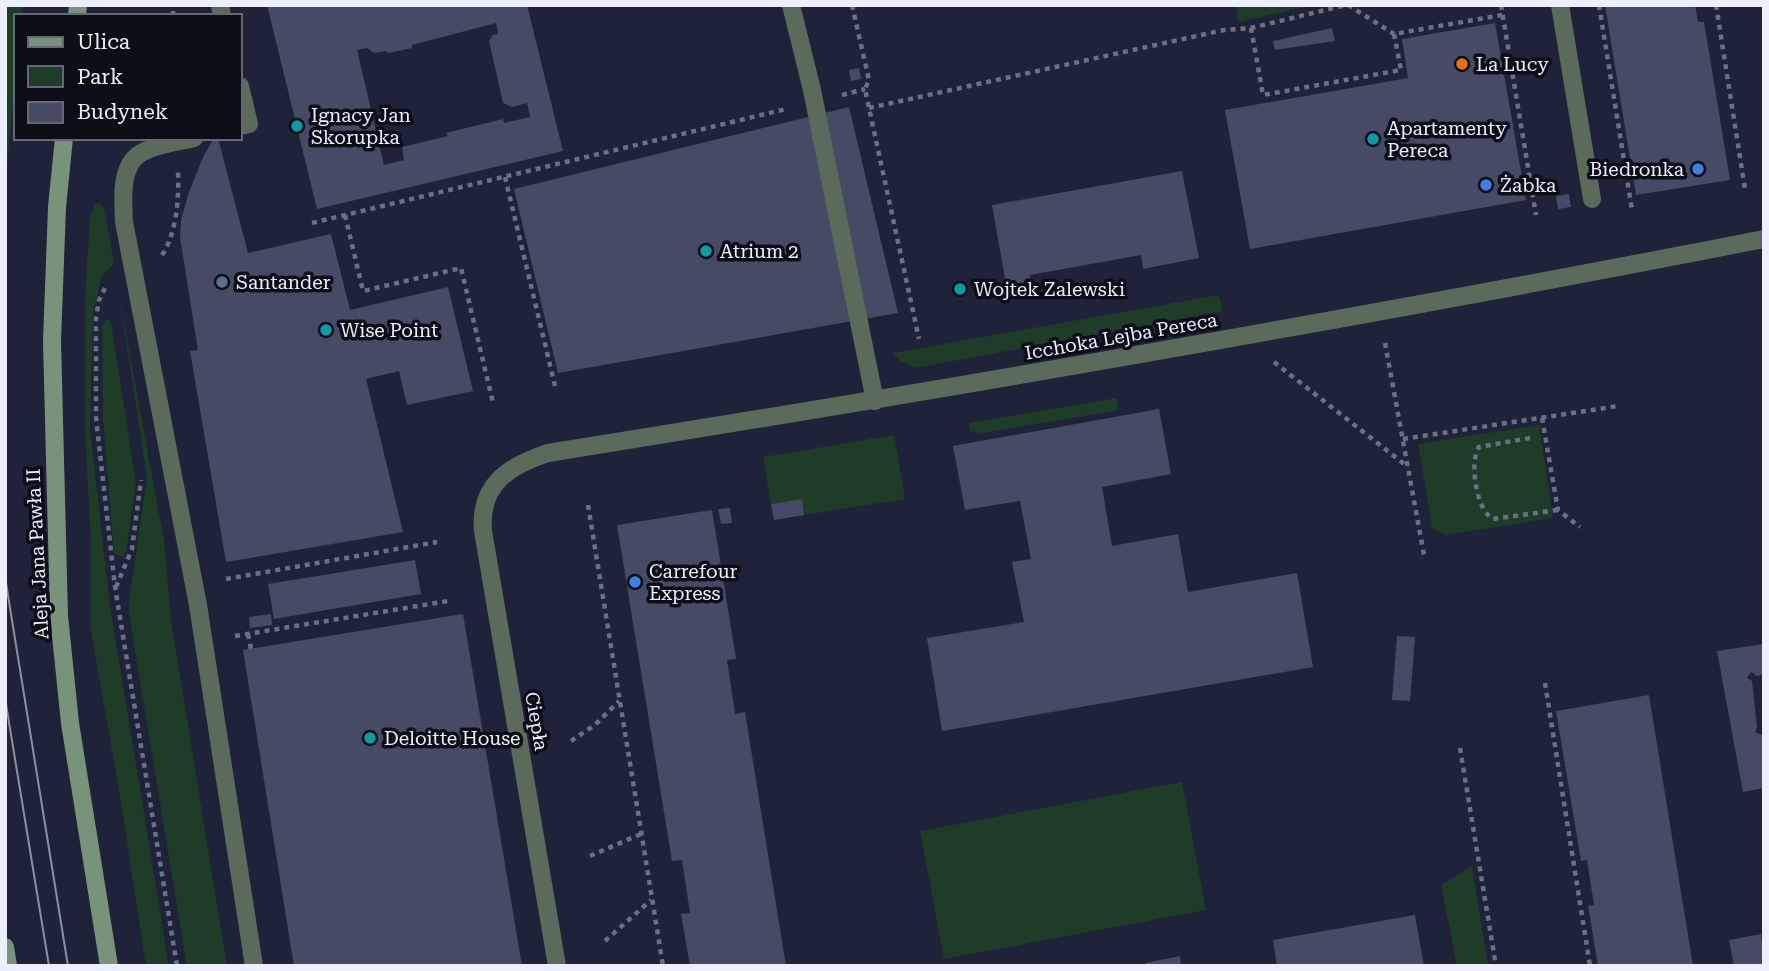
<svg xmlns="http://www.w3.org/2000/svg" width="1769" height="971" font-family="'Roboto Serif',serif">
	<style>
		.green { fill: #1e3c28 }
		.building { fill: #454b65; fill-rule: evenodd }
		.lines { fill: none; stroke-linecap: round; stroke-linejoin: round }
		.path { stroke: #6b7084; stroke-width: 4.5; stroke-dasharray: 5 5; stroke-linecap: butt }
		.service { stroke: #5a6b5c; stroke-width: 18 }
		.minor { stroke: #5a6b5c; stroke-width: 18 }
		.secondary { stroke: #79937b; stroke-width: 18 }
		.tram { stroke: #8a8fa2; stroke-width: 2 }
		.food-dot { fill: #e8710a; stroke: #0b0d17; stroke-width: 2.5 }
		.culture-dot { fill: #0f9aa8; stroke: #0b0d17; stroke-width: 2.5 }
		.shop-dot { fill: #3f7fe0; stroke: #0b0d17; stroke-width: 2.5 }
		.service-dot { fill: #5c6f8a; stroke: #0b0d17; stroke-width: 2.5 }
		.labels { text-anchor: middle; stroke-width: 7; stroke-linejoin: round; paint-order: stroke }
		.poi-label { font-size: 19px; fill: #ebefff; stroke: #0b0d17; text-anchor: start }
		.street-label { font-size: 19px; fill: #ebefff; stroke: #0b0d17 }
	</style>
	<rect width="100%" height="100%" fill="#1e2339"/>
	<g class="green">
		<polygon points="5,5 23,5 22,16 16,16 16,75 5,183"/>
		<polygon points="1235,5 1313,5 1239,22"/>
		<polygon points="99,203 104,208 114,264 102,275 93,312 90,429 110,606 169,966 146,966 121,803 91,630 91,542 85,432 85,297 90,217 95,205"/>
		<polygon points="118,290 164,541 172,627 227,966 187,966 128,608 147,477"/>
		<polygon points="1219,295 1223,311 915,368 900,361 893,353"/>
		<polygon points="105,320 109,320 111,323 136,483 126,552 123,556 118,556 114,553 103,419 102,329"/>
		<polygon points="1117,398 1119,410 982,433 970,431 969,423"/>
		<polygon points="1539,425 1553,518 1445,535 1432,528 1418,444"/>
		<polygon points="894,435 905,499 804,515 801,499 771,504 763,457"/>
		<polygon points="1182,782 1206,910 944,959 920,831"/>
		<polygon points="1472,866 1488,966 1457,966 1441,885"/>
	</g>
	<g class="building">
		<path d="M267,5H527L563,151L317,209ZM496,23L498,34L493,35L489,41L503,103L512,107L527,103L530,117L504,123L503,119L446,133L448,136L402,147L404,160L384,165L357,50L367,48L374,53L386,51L389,53L412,48V45Z"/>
		<polygon points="1605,5 1695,5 1698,22 1704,22 1730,180 1636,195"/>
		<polygon points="1495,23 1526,200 1250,249 1225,110 1408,78 1402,39"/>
		<polygon points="1332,28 1335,41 1275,50 1273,41"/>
		<polygon points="859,68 861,79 851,81 849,70"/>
		<polygon points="849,107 898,313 558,373 514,189"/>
		<polygon points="214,138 218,138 248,253 331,234 350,310 448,287 473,391 407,405 399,371 366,379 403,532 226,562 190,351 198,350 180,237 181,220 188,195 203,157"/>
		<polygon points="1182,171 1199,258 1143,269 1141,255 1030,275 1031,285 1007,290 992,205"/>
		<polygon points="1569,194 1571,207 1558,209 1556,196"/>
		<polygon points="1159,409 1171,474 1102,487 1112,546 1178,534 1188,592 1297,573 1313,667 942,731 927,638 1024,622 1012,562 1031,559 1020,501 965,510 953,446"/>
		<polygon points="802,499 804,515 774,520 771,504"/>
		<polygon points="730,508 732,523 721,524 718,509"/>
		<polygon points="712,510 736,659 727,660 735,714 745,712 786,966 690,966 681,914 690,913 682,860 672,861 617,525"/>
		<polygon points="415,560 421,594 274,619 268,584"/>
		<polygon points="271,614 272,625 250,628 249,617"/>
		<polygon points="463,614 522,966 294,966 243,650"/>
		<polygon points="1397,636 1415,637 1410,701 1392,700"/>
		<polygon points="1764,644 1764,674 1757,676 1751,672 1747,678 1752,681 1757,727 1755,732 1764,736 1764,788 1743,792 1717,651"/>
		<polygon points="1649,695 1693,966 1598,966 1588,906 1594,905 1587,860 1581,861 1556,711"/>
		<polygon points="1415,915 1424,966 1277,966 1273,940"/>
		<polygon points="1761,934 1764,966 1734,966 1729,940"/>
		<polygon points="1180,956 1181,966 1146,966 1145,963"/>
	</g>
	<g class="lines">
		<g class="path">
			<polyline points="852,5 869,80 865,89 869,108 919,339"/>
			<polyline points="1348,5 1394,34"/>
			<polyline points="1501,5 1536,215"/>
			<polyline points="1599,5 1632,210"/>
			<polyline points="1716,5 1745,189"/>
			<polyline points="173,16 173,5"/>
			<polyline points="1251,28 1263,95 1401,70 1394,34 1502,15"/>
			<polyline points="842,95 865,89"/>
			<polyline points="869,108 1224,30 1251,28 1346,5"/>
			<polyline points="505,177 556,390"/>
			<polyline points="345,215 363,291 461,268 493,403"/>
			<polyline points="312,223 786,109"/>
			<path d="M162,255C177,233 179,197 178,172"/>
			<polyline points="105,288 99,300 96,318 96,418 115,587 177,966"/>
			<polyline points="1385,343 1424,555"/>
			<polyline points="1274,362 1408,467"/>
			<polyline points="1542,418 1558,510 1580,527"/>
			<path d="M1530,438L1479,447C1469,462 1476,510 1493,519L1558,510"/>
			<polyline points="1403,439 1618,406"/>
			<polyline points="588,505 663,966"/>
			<polyline points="226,579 437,542"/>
			<polyline points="116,587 132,549 141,480"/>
			<polyline points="248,634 251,649"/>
			<polyline points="235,636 448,601"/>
			<polyline points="1545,683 1590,966"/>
			<polyline points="571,741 595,725 619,701"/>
			<polyline points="1460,748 1496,966"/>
			<polyline points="590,856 641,834"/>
			<polyline points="605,941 651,900"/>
		</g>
		<g class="service">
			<polyline points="791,5 812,90 875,401"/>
			<polyline points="1560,5 1592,199"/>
			<polyline points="198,605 254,966"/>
		</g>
		<g class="minor">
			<polyline points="220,5 222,16"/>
			<polyline points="240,86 249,124 240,126"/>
			<path d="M194,138C178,142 159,144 145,151C119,162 123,199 124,222L198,605"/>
			<path d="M557,966L483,531C479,484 509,466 548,453C955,388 1360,318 1764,239"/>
		</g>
		<g class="secondary">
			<polyline points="77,16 78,5"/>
			<polyline points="64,138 57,207 52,341 59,616 70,723 109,966"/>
			<polyline points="5,947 8,966"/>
		</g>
		<g class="tram">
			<polyline points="5,577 68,966"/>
			<polyline points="5,698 49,966"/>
		</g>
	</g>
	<circle class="food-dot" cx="1462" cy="64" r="7"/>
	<g class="culture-dot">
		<circle cx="297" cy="126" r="7"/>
		<circle cx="1373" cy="139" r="7"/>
		<circle cx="706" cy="251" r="7"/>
		<circle cx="960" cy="289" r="7"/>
		<circle cx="326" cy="330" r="7"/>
		<circle cx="370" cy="738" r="7"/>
	</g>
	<g class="shop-dot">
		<circle cx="1698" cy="169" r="7"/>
		<circle cx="1486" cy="185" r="7"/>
		<circle cx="635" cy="582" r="7"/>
	</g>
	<circle class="service-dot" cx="222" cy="282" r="7"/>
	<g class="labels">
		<g class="poi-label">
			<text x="1476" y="71">La Lucy</text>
			<text x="311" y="122">Ignacy Jan<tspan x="311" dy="22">Skorupka</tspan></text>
			<text x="1387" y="135">Apartamenty<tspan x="1387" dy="22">Pereca</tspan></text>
			<text x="1684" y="176" text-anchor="end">Biedronka</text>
			<text x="1500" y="192">Żabka</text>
			<text x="720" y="258">Atrium 2</text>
			<text x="236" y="289">Santander</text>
			<text x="974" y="296">Wojtek Zalewski</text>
			<text x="340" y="337">Wise Point</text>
			<text x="649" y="578">Carrefour<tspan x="649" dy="22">Express</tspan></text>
			<text x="384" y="745">Deloitte House</text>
		</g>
		<g class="street-label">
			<text transform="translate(1121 336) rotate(-10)" y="7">Icchoka Lejba Pereca</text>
			<text transform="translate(37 554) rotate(-93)" y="7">Aleja Jana Pawła II</text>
			<text transform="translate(537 721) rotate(80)" y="7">Ciepła</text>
		</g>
	</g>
	<rect width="1769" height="971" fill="none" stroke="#ebefff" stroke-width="14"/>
	<rect x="14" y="14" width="228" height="126" fill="#0b0d17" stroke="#656774" stroke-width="2"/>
	<rect x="28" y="37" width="35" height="10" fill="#79937b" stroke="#656774" stroke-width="2"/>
	<text x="77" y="49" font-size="21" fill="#ebefff">Ulica</text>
	<rect x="28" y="66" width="35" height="21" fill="#1e3c28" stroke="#656774" stroke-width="2"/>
	<text x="77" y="84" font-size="21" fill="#ebefff">Park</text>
	<rect x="28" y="102" width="35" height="21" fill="#454b65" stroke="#656774" stroke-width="2"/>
	<text x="77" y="119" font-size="21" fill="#ebefff">Budynek</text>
</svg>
